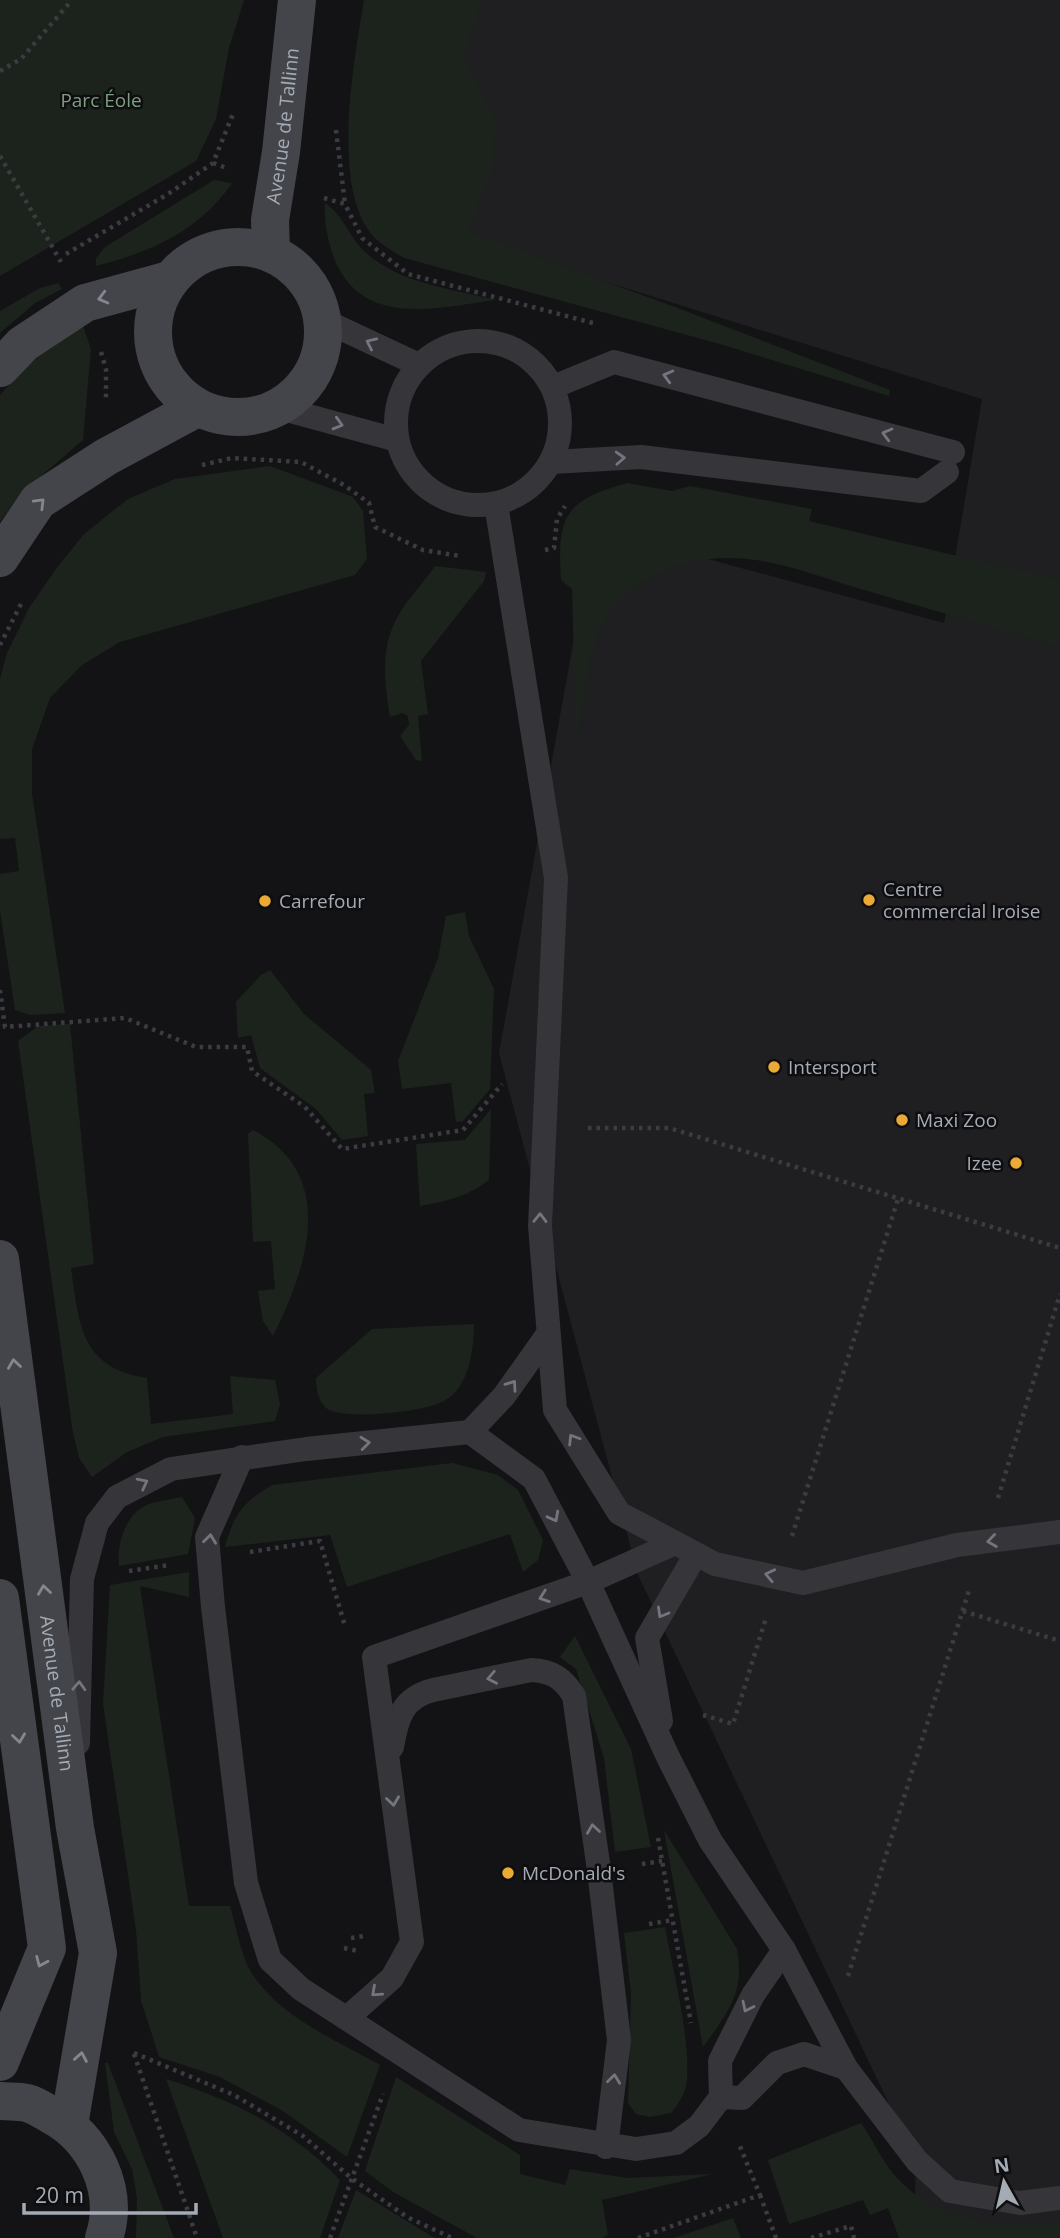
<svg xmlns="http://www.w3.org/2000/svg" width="1060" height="2238" font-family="'Open Sans',sans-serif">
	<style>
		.built { fill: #1f1f22 }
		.green { fill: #1c231c }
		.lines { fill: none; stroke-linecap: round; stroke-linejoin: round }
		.path { stroke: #3b3c41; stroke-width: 4.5; stroke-dasharray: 3.5 5; stroke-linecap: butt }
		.lane { stroke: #35353a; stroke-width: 24 }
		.secondary { stroke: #43454a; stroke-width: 38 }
		.oneway { stroke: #838790 }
		.oneway2 { stroke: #73767e }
		.poi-dot { fill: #ebaa35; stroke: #0e0e10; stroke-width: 2.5 }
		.labels { text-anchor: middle; stroke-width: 5; stroke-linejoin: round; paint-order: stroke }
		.park-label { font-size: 19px; fill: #7d9f7e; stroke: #0e0e10 }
		.street-label { font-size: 19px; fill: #a5abb5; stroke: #0e0e10 }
		.poi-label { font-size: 19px; fill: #a5abb5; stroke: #0e0e10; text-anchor: start }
	</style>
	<rect width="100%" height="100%" fill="#131315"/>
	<polygon class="built" points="383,0 1060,0 1060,2238 914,2238 916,2161 638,1575 499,1053 594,528 944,623 982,399 391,215"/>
	<g class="green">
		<polygon points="0,0 244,0 229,48 216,119 196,161 0,276"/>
		<path d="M364,0H482L464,58L495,121L494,163L468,232L675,307L890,390L889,396L720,344L404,258C391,250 375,242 367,228C333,175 354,60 364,0Z"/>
		<path d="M214,180L232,183C199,231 151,252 96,266V258L105,247Z"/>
		<path d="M325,203C344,216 349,237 365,252C400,284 453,289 496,300C436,308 359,329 333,255C327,238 324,221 325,203Z"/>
		<polygon points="58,283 62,289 35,303 0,333 0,311 40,288"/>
		<polygon points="83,326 91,349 83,440 19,495 0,522 0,395 28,364"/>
		<polygon points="270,466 353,497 363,511 367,559 355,575 120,642 82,665 50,698 32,749 32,793 65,1013 30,1015 15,1010 0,911 0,874 19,871 15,838 0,839 0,679 7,653 29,608 56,569 84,534 128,499 175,479"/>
		<path d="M627,483L672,491L690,486L812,509L809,521L1060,580V647C994,627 927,609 861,589C819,577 772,557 727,558C681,559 639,574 611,611C585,645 587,697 576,737L572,589L561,580C557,516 564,501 627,483Z"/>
		<path d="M435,566L486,572L484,581L421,661L428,714L418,716L422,761L416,760L400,736L409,725L408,716L402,713L390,717C385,685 380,650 396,620C405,601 423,584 435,566Z"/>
		<polygon points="465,912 469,936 494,989 490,1089 463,1121 456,1122 451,1083 402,1089 398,1061 438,958 446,916"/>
		<polygon points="270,970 304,1014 371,1070 375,1093 364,1094 368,1136 342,1140 316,1109 260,1068 251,1035 238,1038 236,1002 261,975"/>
		<path d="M70,1024L94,1264L71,1268C79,1325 81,1368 147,1378L151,1424L233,1414L230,1376L275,1380L280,1404L275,1421L163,1437L127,1452L92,1477L79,1458L73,1433L18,1041L38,1026Z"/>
		<path d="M491,1109L489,1180C467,1197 447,1201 420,1206L416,1144L465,1140Z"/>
		<path d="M253,1130C339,1175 307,1268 273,1336L263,1321L258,1291L275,1289L271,1241L253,1242L248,1134Z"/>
		<path d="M474,1324C474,1349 469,1388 444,1401C425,1412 342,1421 326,1408C318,1400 316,1389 316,1378L372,1329Z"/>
		<path d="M452,1463L498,1475L518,1490L543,1540L538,1560L523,1572L510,1534L347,1587L330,1535L225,1547C234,1514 242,1503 272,1485Z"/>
		<path d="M182,1497L195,1518L188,1554L119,1566C116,1545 126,1512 149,1504C159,1501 171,1499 182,1497Z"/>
		<path d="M189,1572V1597L140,1586L189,1906H230C237,1930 241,1958 255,1978C284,2019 338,2041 380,2065L347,2157L283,2111L220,2077L159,2057L141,2000L136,1930L103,1704L110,1585Z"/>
		<polygon points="575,1636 631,1749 651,1847 615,1852 604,1758 576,1669 560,1657"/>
		<path d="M664,1830L737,1949C745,1994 728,2012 703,2047Z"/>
		<path d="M665,1927C673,1971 690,2036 687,2079C686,2093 679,2103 671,2113L650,2117L636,2114L628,2103L631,1993L624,1933Z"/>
		<polygon points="105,2063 108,2063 174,2238 136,2238 137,2198 132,2169 114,2132"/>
		<polygon points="396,2077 520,2155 520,2174 565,2185 570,2169 627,2178 713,2174 602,2200 608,2235 602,2238 477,2238 393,2192 365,2171"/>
		<path d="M166,2079C233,2100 291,2129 340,2180L320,2238H223Z"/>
		<path d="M861,2123C874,2141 884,2166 900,2181C947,2228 999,2226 1060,2222V2238H899L888,2208L870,2215L863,2200L789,2224L768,2160Z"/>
		<polygon points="356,2190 433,2237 436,2238 338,2238"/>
		<polygon points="733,2218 741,2238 674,2238"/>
	</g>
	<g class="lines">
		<g class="path">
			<polyline points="0,71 21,59 72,0"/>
			<polyline points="336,130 345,204"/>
			<polyline points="0,156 61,262"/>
			<polyline points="213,163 229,169"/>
			<polyline points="324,198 345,204 362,238 408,274 593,323"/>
			<polyline points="66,254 168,194 213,163 233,114"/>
			<polyline points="101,352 106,369 106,399"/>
			<polyline points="202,465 232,458 301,462 344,485 369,503 375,527 423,550 460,556"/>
			<polyline points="545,550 554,548 557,519 565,506"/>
			<polyline points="0,645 21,604"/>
			<polyline points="0,990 5,1027 125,1018 196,1047 247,1047 252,1071 305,1107 342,1149 463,1130 502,1084"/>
			<polyline points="588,1128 669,1128 1060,1248"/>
			<polyline points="998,1498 1060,1294"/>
			<polyline points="792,1536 898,1199"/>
			<polyline points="250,1552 320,1541 345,1626"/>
			<polyline points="129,1571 169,1565"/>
			<polyline points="963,1611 1060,1641"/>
			<polyline points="703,1715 733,1724 766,1618"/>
			<polyline points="658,1838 691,2023"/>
			<polyline points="642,1864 662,1861"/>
			<polyline points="649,1924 673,1920"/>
			<polyline points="351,1938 365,1936"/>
			<polyline points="344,1948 358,1951"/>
			<polyline points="848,1976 970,1587"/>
			<polyline points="134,2053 234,2095 303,2136 351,2178 407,2217 452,2238"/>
			<polyline points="134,2054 197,2238"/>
			<polyline points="760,2195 776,2238"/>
			<polyline points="330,2238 383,2094"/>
			<polyline points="638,2238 760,2195 739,2144"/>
			<polyline points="811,2238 851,2226 854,2238"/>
		</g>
		<g class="lane">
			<polyline points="323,320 419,365"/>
			<circle cx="478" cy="423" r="82"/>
			<polyline points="553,387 614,362 953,452"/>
			<polyline points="279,408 397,440"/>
			<polyline points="552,462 641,457 921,491 947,472"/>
			<polyline points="496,504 556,878 540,1226 555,1410 619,1513 715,1564 803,1583 957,1545 1060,1532"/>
			<polyline points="470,1432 504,1396 548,1334"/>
			<polyline points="242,1457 207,1537 213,1607 246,1883 270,1960 301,1989 519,2130 636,2149 676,2143 699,2126 721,2097 720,2061 753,1995 784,1950"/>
			<polyline points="661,1721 647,1638 696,1554"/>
			<polyline points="78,1743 82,1579 97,1523 117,1497 171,1469 306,1449 470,1432 534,1479 588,1582 668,1757 710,1840 784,1950 846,2068 917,2161 950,2191 1020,2203 1060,2198"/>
			<path d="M392,1747C397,1718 402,1698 433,1690L531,1670C552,1671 563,1678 574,1696L599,1870L619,2040L606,2147"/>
			<polyline points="347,2018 392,1978 412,1942 374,1657 588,1582 675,1543"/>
			<polyline points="721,2097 742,2098 777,2063 804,2054 846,2068"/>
		</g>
		<g class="secondary">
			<circle cx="238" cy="332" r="85"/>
			<path id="s1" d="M271,253L270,220L281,152L297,0"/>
			<polyline points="0,368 23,344 85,303 169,280"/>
			<polyline points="0,558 38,501 106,457 197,408"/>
			<path id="s2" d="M0,1259L75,1828L98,1953L69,2125"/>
			<polyline points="0,1598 47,1948 0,2062"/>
			<path d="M0,2101C9,2102 18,2101 27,2103C35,2105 44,2111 51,2115C94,2138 120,2190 104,2238"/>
		</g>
	</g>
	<defs><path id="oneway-chevron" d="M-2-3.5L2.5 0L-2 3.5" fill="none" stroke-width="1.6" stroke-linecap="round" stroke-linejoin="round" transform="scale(1.75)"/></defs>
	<g class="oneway">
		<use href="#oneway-chevron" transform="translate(103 298) rotate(165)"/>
		<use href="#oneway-chevron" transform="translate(40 503) rotate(-45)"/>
		<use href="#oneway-chevron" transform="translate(14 1364) rotate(-98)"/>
		<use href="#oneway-chevron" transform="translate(44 1590) rotate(-98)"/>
		<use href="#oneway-chevron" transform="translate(19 1738) rotate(82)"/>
		<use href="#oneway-chevron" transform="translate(41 1962) rotate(113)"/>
		<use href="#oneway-chevron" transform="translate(81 2057) rotate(-80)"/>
	</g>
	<g class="oneway2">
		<use href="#oneway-chevron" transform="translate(371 343) rotate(-155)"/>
		<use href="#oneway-chevron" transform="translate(668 376) rotate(-165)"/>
		<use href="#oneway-chevron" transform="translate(338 424) rotate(16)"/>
		<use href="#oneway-chevron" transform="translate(887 434) rotate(-165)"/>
		<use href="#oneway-chevron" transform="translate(620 458) rotate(-3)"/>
		<use href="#oneway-chevron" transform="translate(540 1218) rotate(-89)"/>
		<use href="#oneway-chevron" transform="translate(512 1385) rotate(-55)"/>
		<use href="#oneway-chevron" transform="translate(573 1439) rotate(-122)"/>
		<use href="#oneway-chevron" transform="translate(365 1443) rotate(-6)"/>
		<use href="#oneway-chevron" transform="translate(143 1483) rotate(-27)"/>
		<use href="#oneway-chevron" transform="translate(554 1517) rotate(62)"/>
		<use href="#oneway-chevron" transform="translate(210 1539) rotate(-83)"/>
		<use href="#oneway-chevron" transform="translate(992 1541) rotate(172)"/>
		<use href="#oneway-chevron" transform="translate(770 1575) rotate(-168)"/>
		<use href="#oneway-chevron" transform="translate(544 1597) rotate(161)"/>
		<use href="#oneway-chevron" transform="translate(662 1613) rotate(120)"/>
		<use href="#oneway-chevron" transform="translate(492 1678) rotate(169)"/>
		<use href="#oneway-chevron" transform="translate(79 1686) rotate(-88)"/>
		<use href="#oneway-chevron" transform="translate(393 1801) rotate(82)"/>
		<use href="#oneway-chevron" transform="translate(593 1829) rotate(-98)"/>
		<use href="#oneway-chevron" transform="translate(376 1992) rotate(138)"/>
		<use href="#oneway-chevron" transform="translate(747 2007) rotate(116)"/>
		<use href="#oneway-chevron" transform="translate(614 2079) rotate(-83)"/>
	</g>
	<g class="poi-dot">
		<circle cx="869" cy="900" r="7"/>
		<circle cx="265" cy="901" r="7"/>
		<circle cx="774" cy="1067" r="7"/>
		<circle cx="902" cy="1120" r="7"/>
		<circle cx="1016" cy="1163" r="7"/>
		<circle cx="508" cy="1873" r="7"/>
	</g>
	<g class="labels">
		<g class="park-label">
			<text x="101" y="107">Parc Éole</text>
		</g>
		<g class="street-label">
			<text dy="7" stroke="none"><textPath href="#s1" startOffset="128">Avenue de Tallinn</textPath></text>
			<text dy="7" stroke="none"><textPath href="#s2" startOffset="438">Avenue de Tallinn</textPath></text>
		</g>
		<g class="poi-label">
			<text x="883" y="896">Centre<tspan x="883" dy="22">commercial Iroise</tspan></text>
			<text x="279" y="908">Carrefour</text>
			<text x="788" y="1074">Intersport</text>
			<text x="916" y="1127">Maxi Zoo</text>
			<text x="1002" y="1170" text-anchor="end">Izee</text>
			<text x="522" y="1880">McDonald's</text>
		</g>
	</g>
	<g transform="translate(1004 2182) rotate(352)" stroke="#0e0e10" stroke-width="5" paint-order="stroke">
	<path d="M0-5L12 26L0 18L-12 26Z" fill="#a5abb5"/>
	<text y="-10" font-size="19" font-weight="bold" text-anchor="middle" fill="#a5abb5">N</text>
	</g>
	<path d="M24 2203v10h172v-10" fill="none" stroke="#a5abb5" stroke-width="3.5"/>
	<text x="35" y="2203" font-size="21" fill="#a5abb5" stroke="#0e0e10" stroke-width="5" paint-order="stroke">20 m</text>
</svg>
